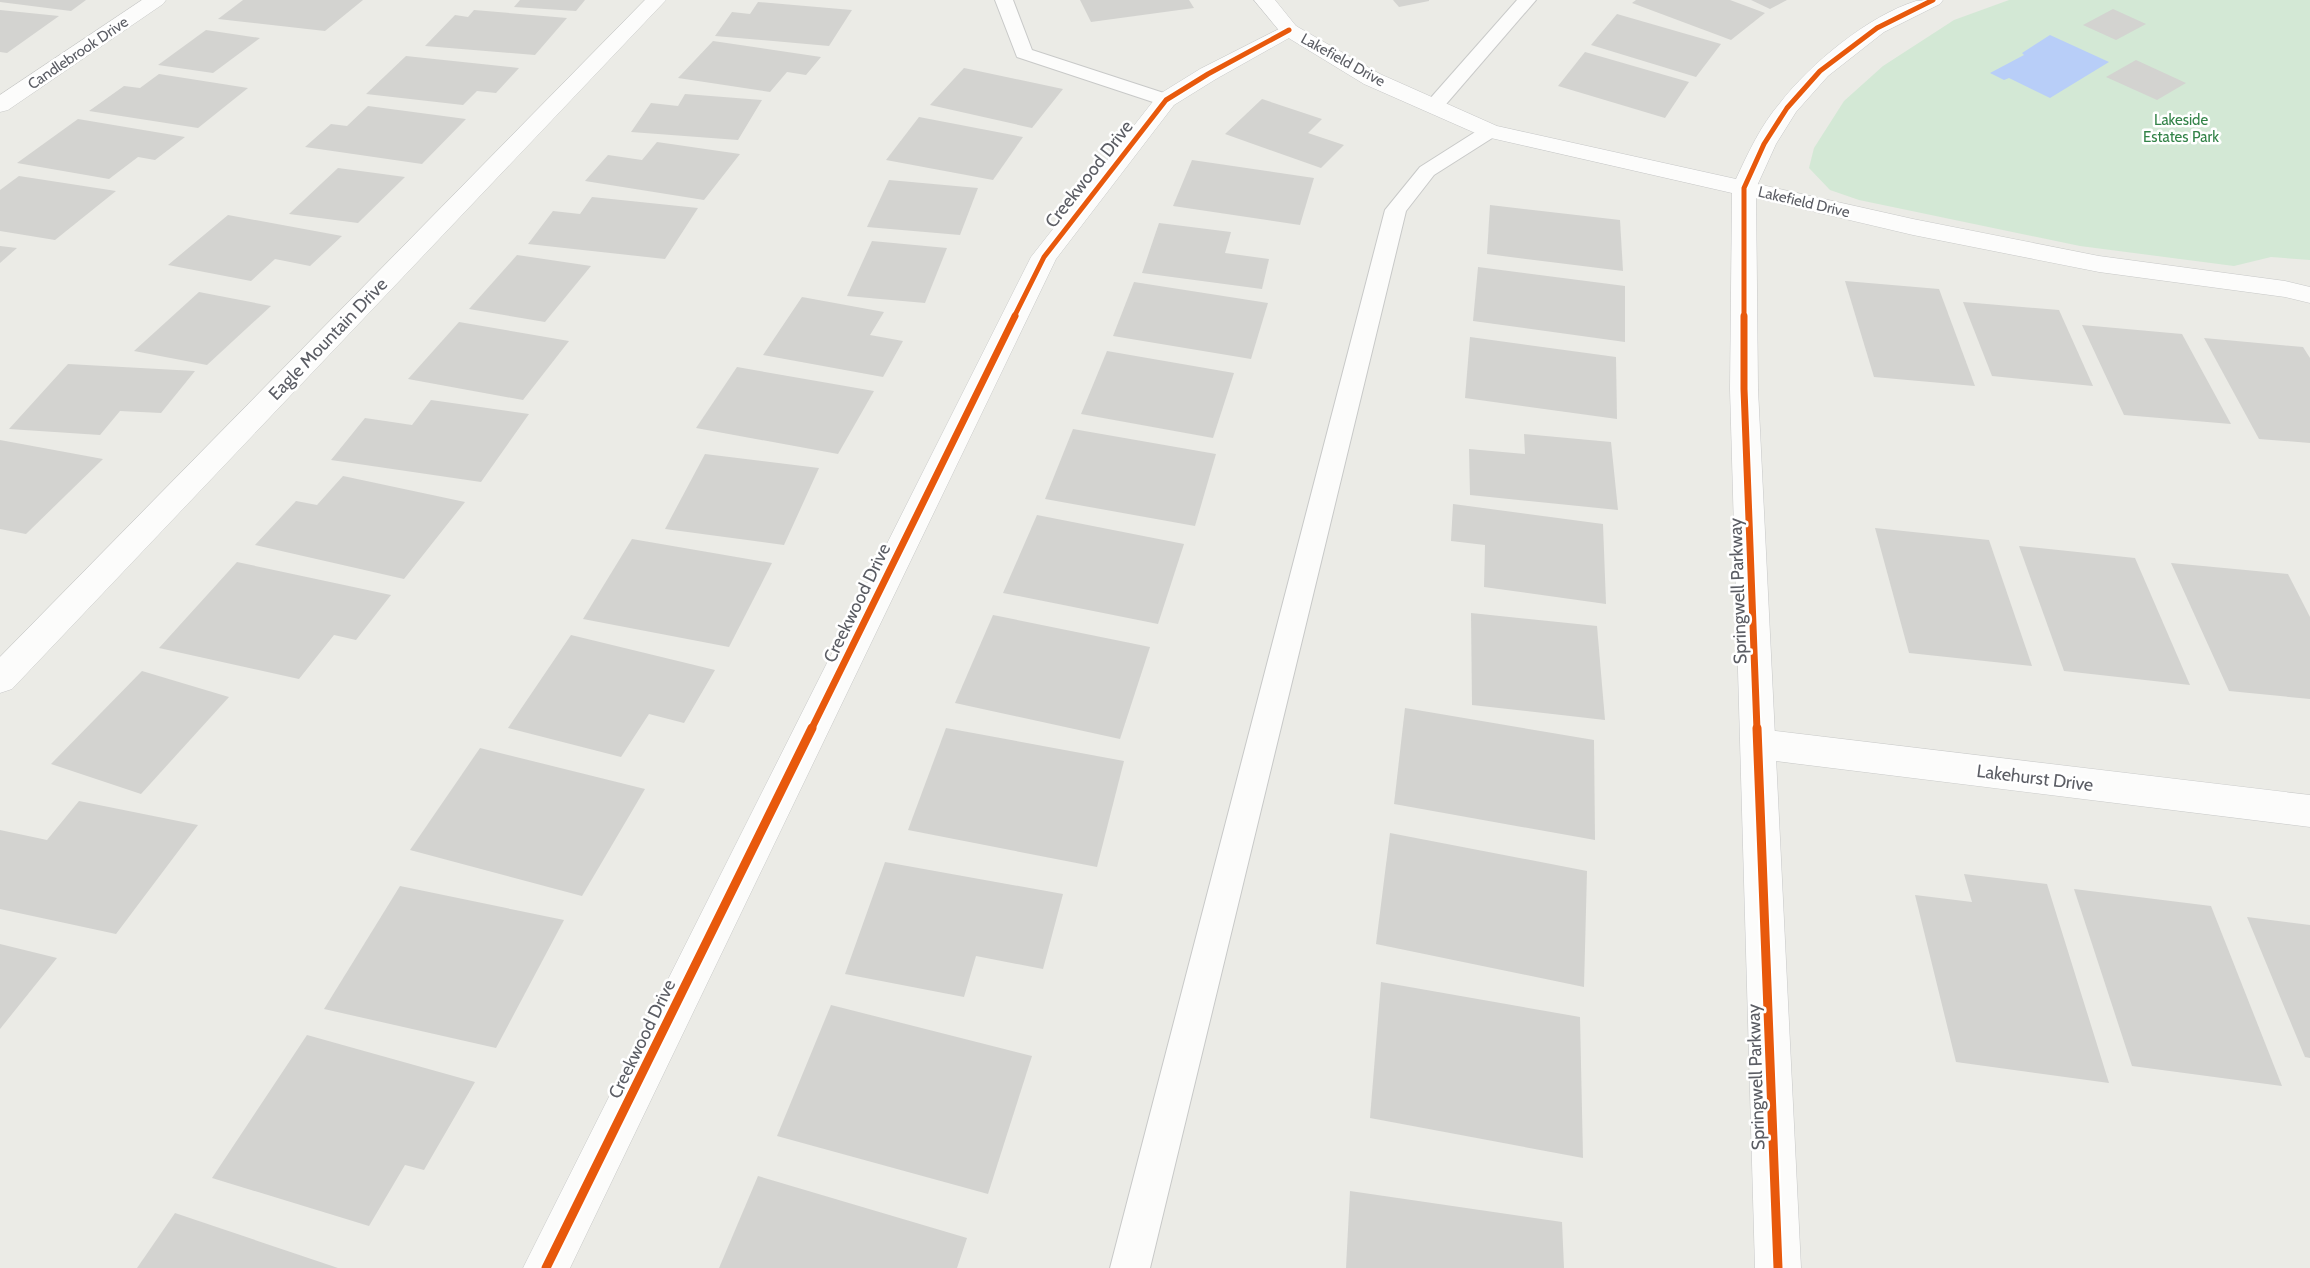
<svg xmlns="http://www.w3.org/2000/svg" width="2310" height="1268" font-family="Cabin,sans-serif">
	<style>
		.green { fill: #d3e8d5 }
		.water { fill: #b8cef8 }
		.building { fill: #d3d3d0 }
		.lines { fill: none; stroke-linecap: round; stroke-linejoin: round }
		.lane-casing { stroke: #c8c9c8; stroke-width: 2 }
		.street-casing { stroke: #c8c9c8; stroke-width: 1 }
		.secondary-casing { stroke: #c6c7c7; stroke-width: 1 }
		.lane { fill: #fcfcfb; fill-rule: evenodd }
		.street { fill: #fcfcfb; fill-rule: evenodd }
		.secondary { fill: #fcfcfb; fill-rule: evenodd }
		.cycleway-far2-casing { stroke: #fff; stroke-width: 8 }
		.cycleway-far1-casing { stroke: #fff; stroke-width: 10 }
		.cycleway-casing { stroke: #fff; stroke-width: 13 }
		.cycleway-far2 { stroke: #e8590c; stroke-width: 5 }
		.cycleway-far1 { stroke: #e8590c; stroke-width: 7 }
		.cycleway { stroke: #e8590c; stroke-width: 9 }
		.labels { text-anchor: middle; stroke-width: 5; stroke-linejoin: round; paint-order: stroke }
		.far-street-label { font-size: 15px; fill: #5b5d64; stroke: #fff }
		.far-park-label { font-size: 15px; fill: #338348; stroke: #fff }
		.street-label { font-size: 18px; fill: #5b5d64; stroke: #fff }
	</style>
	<rect width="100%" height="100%" fill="#ebebe6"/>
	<polygon class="green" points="2009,0 2310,0 2310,260 2271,257 2234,266 2080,246 1859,200 1830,190 1809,168 1814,148 1844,101 1883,66 1954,20"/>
	<polygon class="water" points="2050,35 2109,62 2050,98 2009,78 2004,80 1990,73 2024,55 2022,53"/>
	<g class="building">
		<polygon points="0,0 86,0 71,11 0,2"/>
		<polygon points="243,0 363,0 325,31 218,19"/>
		<polygon points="520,0 585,0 576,11 514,7"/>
		<polygon points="1080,0 1189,0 1194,8 1091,22"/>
		<polygon points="1393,0 1429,0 1429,1 1399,7"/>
		<polygon points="1636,0 1730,0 1765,13 1731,40 1632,3"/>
		<polygon points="1751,0 1787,0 1770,9"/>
		<polygon points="758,2 852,10 829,46 715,36 732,12 750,14"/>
		<polygon points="2113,9 2146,24 2116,40 2083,25"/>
		<polygon points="0,10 59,16 7,53 0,52"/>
		<polygon points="474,10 567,18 535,55 425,46 455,15 468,17"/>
		<polygon points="1617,14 1721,44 1696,77 1591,45"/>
		<polygon points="206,30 260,38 213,73 158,65"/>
		<polygon points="713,41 821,57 806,75 787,72 770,92 678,78"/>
		<polygon points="1585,52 1689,82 1665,118 1558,86"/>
		<polygon points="406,56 519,68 496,93 477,91 463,105 366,94"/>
		<polygon points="2136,60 2186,83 2157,100 2106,77"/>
		<polygon points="964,68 1063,89 1032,128 930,105"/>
		<polygon points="159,74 248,88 198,128 89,111 124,86 140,88"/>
		<polygon points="685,94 762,100 738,140 631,132 651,103 678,106"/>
		<polygon points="1262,99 1322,119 1308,133 1344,145 1321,168 1225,134"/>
		<polygon points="368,106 466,119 422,164 305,147 331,124 347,126"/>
		<polygon points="919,117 1023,137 993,180 886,160"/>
		<polygon points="78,119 185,137 155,160 138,157 109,179 17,163"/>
		<polygon points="657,142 740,154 704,200 585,181 608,155 642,160"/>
		<polygon points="1192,160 1314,178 1300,225 1173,206"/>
		<polygon points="338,168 405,177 358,223 289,214"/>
		<polygon points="19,176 116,191 55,240 0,231 0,190"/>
		<polygon points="889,180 978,188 960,235 867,227"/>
		<polygon points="592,197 698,208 665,259 528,244 553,211 580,214"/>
		<polygon points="1490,205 1620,220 1623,271 1487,254"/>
		<polygon points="228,215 342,236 310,266 275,259 251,281 168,265"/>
		<polygon points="1159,223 1231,232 1225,253 1269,259 1262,289 1142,273"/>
		<polygon points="872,241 947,248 925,303 847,296"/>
		<polygon points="0,246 17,248 0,263"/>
		<polygon points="517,255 591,266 545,322 469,309"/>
		<polygon points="1478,267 1625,286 1625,342 1473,321"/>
		<polygon points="1845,281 1939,289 1975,386 1874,377"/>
		<polygon points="1134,282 1268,303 1251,359 1113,336"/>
		<polygon points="199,292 271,306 207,365 134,351"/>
		<polygon points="802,297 884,312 870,335 903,341 883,377 763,355"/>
		<polygon points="1963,302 2059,310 2093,386 1992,376"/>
		<polygon points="459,322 569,341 523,400 408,379"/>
		<polygon points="2082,325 2182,334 2231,424 2124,415"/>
		<polygon points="1470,337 1616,357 1617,419 1465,398"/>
		<polygon points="2204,338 2303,347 2310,358 2310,443 2259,439"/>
		<polygon points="1107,351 1234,373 1213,438 1081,414"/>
		<polygon points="68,364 195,371 161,413 120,411 100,435 9,429"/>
		<polygon points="737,367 874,391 838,454 696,428"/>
		<polygon points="431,400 529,414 481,482 331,460 365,418 412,425"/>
		<polygon points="1073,429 1216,454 1195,526 1045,499"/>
		<polygon points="1524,434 1611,442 1618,510 1470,495 1469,449 1525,454"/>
		<polygon points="0,440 103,459 26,534 0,529"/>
		<polygon points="705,454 819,468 784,545 665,529"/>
		<polygon points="343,476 465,502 404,579 255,545 296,501 317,505"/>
		<polygon points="1453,504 1603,524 1606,604 1484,587 1485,545 1451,541"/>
		<polygon points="1037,515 1184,544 1158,624 1003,593"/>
		<polygon points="1875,528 1989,540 2032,666 1909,653"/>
		<polygon points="632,539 772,563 729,647 583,619"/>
		<polygon points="2019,546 2135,558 2190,685 2064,671"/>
		<polygon points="237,562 391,595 356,640 334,635 299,679 159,648"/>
		<polygon points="2171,563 2288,574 2310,617 2310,699 2229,691"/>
		<polygon points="1471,613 1597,626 1605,720 1472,705"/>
		<polygon points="993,615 1150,647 1120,739 955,703"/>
		<polygon points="571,635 715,670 684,723 649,714 621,757 508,728"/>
		<polygon points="142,671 229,697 141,794 51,764"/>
		<polygon points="1405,708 1594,740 1595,840 1394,804"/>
		<polygon points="946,728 1124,761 1097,867 908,830"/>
		<polygon points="480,748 645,789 582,896 410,850"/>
		<polygon points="79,801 198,825 116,934 0,909 0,830 47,840"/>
		<polygon points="1390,833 1587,871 1584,987 1376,944"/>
		<polygon points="885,862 1063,894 1043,969 976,956 964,997 845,974"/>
		<polygon points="1964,874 2047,884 2109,1083 1956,1062 1915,895 1972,902"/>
		<polygon points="400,886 564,920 496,1048 324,1009"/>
		<polygon points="2074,889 2211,906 2282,1086 2132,1066"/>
		<polygon points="2247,917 2310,925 2310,1058 2305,1057"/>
		<polygon points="0,944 57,958 0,1029"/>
		<polygon points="1381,982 1580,1017 1583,1158 1370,1118"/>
		<polygon points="831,1005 1032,1056 988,1194 777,1136"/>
		<polygon points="307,1035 475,1082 424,1170 405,1165 369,1226 212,1178"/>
		<polygon points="758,1176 967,1238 957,1268 719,1268"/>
		<polygon points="1350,1191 1562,1222 1564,1268 1346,1268"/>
		<polygon points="175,1213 338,1268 137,1268"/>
	</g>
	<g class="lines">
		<g class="lane-casing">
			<g id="lane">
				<polygon points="995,0 1013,0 1032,50 1173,96 1176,100 1173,104 1159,104 1017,57"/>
				<polygon points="1517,0 1536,0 1441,110 1427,110 1424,106 1427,102"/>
				<polygon points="1490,125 1497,127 1500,131 1497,135 1434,175 1406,211 1150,1268 1110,1268 1385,210 1420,167 1483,127"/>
			</g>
		</g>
		<g class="street-casing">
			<g id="street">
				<polygon points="142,0 166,0 163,4 8,110 0,112 0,95"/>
				<polygon points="645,0 666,0 12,689 0,693 0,657"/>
				<polygon points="1289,24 1296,26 1300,30 1296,34 1216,79 1174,105 1056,259 570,1268 523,1268 1031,257 1158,95 1200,69"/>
				<polygon points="1744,181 1913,219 2099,256 2285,281 2310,287 2310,303 2285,297 2099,272 1913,235 1735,193 1732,188 1735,183"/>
				<polygon points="1759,729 2310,795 2310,827 1759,759 1747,755 1741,744 1747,733"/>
			</g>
		</g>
		<g class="secondary-casing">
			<path id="secondary" d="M1254,0H1275L1296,26L1380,74L1497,126L1736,179C1748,153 1761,125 1780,103C1810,64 1868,16 1916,1C1924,0 1935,0 1943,0L1940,4L1884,32L1828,76L1796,112L1776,144L1756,188L1758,389L1801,1268H1755L1730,389L1732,193L1482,136L1364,84L1282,34Z"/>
		</g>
		<use href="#lane" class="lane"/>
		<use href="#street" class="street"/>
		<use href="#secondary" class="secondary"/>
		<g class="cycleway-far2-casing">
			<g id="cycleway-far2">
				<polyline points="1014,317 1044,257 1166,100 1208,74 1289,30"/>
				<polyline points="1744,317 1744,188 1764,144 1787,108 1820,71 1877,28 1933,0"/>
			</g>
		</g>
		<g class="cycleway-far1-casing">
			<g id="cycleway-far1">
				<polyline points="1744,316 1744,389 1757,730"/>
				<polyline points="811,730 1015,316"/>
			</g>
		</g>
		<g class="cycleway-casing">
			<g id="cycleway">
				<polyline points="1757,728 1778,1268"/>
				<polyline points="546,1268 812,728"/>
			</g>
		</g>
		<use href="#cycleway-far2" class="cycleway-far2"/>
		<use href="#cycleway-far1" class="cycleway-far1"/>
		<use href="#cycleway" class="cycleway"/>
	</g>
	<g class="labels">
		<g class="far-street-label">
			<text transform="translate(78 53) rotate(-34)" y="5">Candlebrook Drive</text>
			<text transform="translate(1343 60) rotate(29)" y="5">Lakefield Drive</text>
			<text transform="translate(1804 202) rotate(13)" y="5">Lakefield Drive</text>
		</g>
		<g class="far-park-label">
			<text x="2181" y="125">Lakeside<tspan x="2181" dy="17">Estates Park</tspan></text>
		</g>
		<g class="street-label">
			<text transform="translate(1089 174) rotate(-52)" y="6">Creekwood Drive</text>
			<text transform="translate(328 339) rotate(-46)" y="6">Eagle Mountain Drive</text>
			<text transform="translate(1738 591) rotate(-92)" y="6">Springwell Parkway</text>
			<text transform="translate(857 603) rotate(-64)" y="6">Creekwood Drive</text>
			<text transform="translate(2035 778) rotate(7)" y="6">Lakehurst Drive</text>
			<text transform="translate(642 1039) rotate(-64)" y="6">Creekwood Drive</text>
			<text transform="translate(1756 1077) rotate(-92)" y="6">Springwell Parkway</text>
		</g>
	</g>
</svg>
